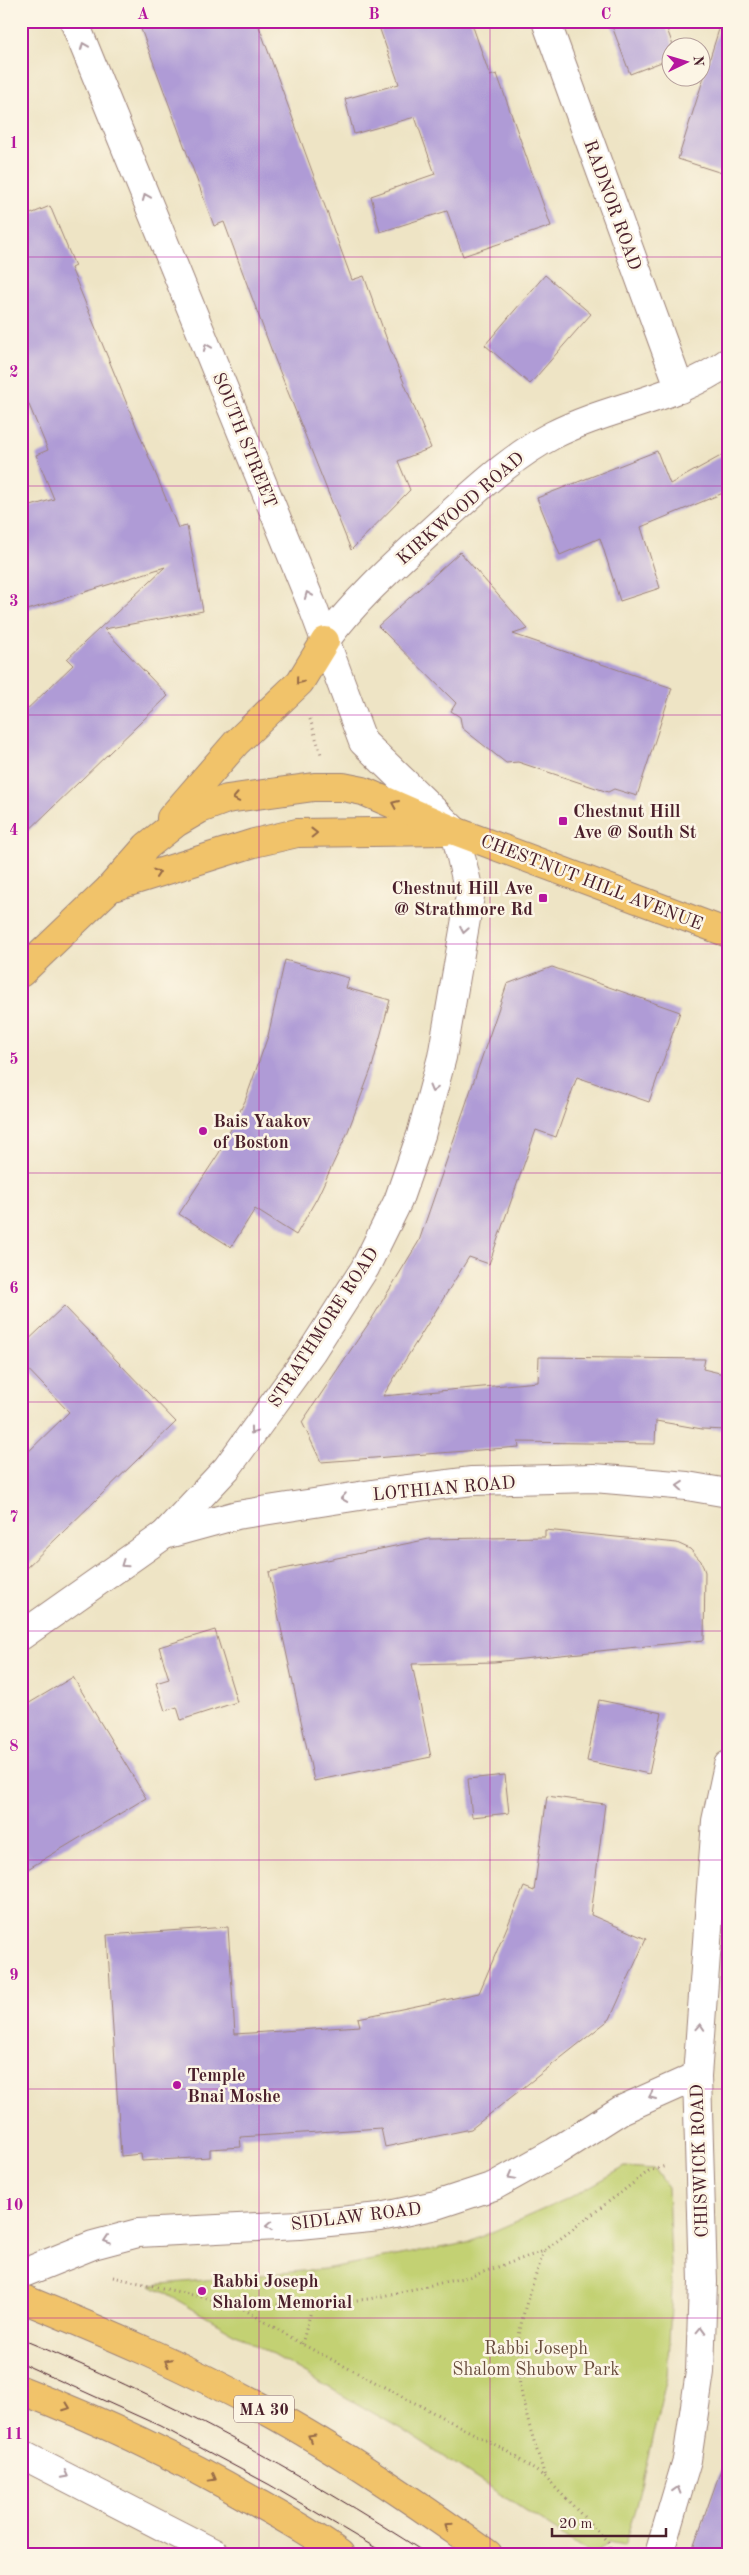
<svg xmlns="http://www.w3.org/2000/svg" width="749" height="2575" font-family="'Old Standard TT',serif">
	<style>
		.green { fill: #c3d173; stroke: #86784f }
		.building { fill: #af9bd6 }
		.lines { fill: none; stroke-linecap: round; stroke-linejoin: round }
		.minor-casing { stroke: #9c8278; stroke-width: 30 }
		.major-casing { stroke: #9c8278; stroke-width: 30 }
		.path { stroke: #9c8278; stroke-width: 3; stroke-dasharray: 1 4; stroke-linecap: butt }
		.minor { stroke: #fff; stroke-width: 28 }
		.major { stroke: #f1c36a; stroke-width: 28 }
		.tram { stroke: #4a1f2b; stroke-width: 1 }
		.oneway { stroke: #ae9aa0 }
		.oneway2 { stroke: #956947 }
		.grid { fill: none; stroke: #b5179e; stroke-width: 1; stroke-opacity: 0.55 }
		.poi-dot { fill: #b5179e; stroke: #fcf5e5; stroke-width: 2 }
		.labels { text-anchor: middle; stroke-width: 5; stroke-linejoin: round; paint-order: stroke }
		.shield { fill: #fcf5e5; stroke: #7f5f63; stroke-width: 1 }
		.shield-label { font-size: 16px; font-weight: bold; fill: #4a1f2b }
		.street-label { font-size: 18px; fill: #4a1f2b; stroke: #fcf5e5 }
		.poi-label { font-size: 18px; font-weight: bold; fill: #4a1f2b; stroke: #fcf5e5; text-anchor: start }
		.park-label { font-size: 18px; fill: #684c3d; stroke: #fcf5e5 }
		.neatline { fill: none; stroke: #b5179e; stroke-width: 2 }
		.grid-label { font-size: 16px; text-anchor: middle; font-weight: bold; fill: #b5179e }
	</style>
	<rect width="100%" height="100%" fill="#fcf5e5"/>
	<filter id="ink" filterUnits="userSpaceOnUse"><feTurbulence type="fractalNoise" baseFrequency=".02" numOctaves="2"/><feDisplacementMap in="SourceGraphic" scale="10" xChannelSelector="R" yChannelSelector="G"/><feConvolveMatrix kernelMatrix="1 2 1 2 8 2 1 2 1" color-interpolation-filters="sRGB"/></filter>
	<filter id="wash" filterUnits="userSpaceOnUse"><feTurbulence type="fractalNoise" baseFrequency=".0096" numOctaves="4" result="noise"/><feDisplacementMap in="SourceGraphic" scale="20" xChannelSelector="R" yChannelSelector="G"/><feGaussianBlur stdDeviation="1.12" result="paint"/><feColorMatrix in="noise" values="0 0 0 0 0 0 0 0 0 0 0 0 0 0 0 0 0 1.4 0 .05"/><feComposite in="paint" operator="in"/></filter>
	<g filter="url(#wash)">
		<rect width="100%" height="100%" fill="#eee4c5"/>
		<polygon class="green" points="625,2167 655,2169 668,2187 672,2289 667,2377 635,2510 624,2545 608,2542 595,2554 591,2554 401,2429 151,2285 324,2269 467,2243 569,2198"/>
		<g id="blocks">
			<g class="building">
				<polygon points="138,21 257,21 352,280 364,276 391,351 431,448 398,461 410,490 351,550 274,357 224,222 214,226"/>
				<polygon points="377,21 471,21 490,76 497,74 551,226 463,256 447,211 380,232 371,196 435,174 415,117 354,134 345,99 399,84"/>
				<polygon points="610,21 664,21 674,48 672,48 672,58 630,74"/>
				<polygon points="721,23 728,24 728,175 678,159"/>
				<polygon points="50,206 75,266 71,268 178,528 187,526 203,611 104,629 168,696 21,838 21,715 73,665 67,659 165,567 21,612 21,509 54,499 36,455 48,450 21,386 21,218"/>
				<polygon points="545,275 591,314 530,384 485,345"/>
				<polygon points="657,451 670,484 728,452 728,491 641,527 660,588 620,601 600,538 560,555 537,498"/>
				<polygon points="460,552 528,629 513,634 672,688 637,796 614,789 608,792 518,762 506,763 462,728 460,717 451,711 456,703 378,626"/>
				<polygon points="285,960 349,978 346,988 390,1000 372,1067 347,1134 317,1198 296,1235 255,1209 231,1247 179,1214 219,1153 245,1101 268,1036"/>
				<polygon points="552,967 680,1012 649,1102 577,1077 556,1137 536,1130 489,1264 469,1257 383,1396 538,1382 539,1357 705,1359 703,1369 728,1375 728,1430 702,1429 656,1421 655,1444 518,1442 519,1447 321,1462 302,1422 371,1320 419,1241 507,984"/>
				<polygon points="64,1306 176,1422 21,1573 21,1459 69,1412 21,1362 21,1347"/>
				<polygon points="545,1530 677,1543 690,1549 701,1561 705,1572 704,1640 494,1662 412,1664 431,1757 314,1781 269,1572 429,1539 545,1537"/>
				<polygon points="215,1630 237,1702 181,1720 177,1707 165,1711 156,1683 169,1679 159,1647"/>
				<polygon points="73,1677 146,1798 21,1873 21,1708"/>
				<polygon points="599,1700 662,1713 649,1774 587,1761"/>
				<polygon points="505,1775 509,1813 472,1817 468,1779"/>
				<polygon points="547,1796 605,1804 591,1915 646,1939 610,2019 471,2129 385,2147 381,2128 240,2137 241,2147 210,2149 210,2157 142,2161 141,2154 121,2156 107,1935 228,1927 235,2034 360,2026 358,2018 479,1993 524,1887 534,1891"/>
				<polygon points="724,2461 728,2462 728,2554 691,2554"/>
			</g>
		</g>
	</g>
	<g filter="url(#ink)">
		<use href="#blocks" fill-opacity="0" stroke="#9c8278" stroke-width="1"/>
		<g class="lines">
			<g class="minor-casing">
				<g id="minor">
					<polyline points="546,21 680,389"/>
					<path d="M325,641C359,595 401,559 442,521C477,490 511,457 553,435C609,406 676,400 728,362"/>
					<polyline points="164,1535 237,1515 385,1492 472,1481 594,1478 687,1486 728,1493"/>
					<polyline points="21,1636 164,1535 227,1468 312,1351 365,1268 398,1201 421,1135 442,1057 470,896 455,831 363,742 312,605 74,21"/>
					<polyline points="21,2274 93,2245 138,2233 299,2225 380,2217 436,2205 494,2186 555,2152 621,2110 697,2076"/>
					<polyline points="21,2454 216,2554"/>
					<polyline points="659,2554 687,2460 700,2372 703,2282 697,2076 716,1821 728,1765"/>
				</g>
			</g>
			<g class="major-casing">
				<g id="major">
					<polyline points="171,818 236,743 300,682 325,641"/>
					<polyline points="110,888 254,843 297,833 446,831"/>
					<polyline points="21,973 110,888 147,846 176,823 200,809 227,799 314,787 343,787 363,791 455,831 728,933"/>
					<path d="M21,2298C104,2332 187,2367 265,2410C342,2452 416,2503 488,2554"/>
					<path d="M21,2390C101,2421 178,2457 252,2500C282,2517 312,2533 340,2554"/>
				</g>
			</g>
			<g class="path">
				<polyline points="310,719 321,754"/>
				<path d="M544,2251C534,2282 520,2314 518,2347C515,2391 533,2435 545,2477"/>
				<polyline points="113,2277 237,2305 302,2344 505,2450 545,2477 608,2542 613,2554"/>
				<polyline points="237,2305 313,2304 369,2299 472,2276 544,2251 649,2171 666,2166"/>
				<polyline points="302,2344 313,2304"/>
			</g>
			<use href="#minor" class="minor"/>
			<use href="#major" class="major"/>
			<g class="tram">
				<path d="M21,2339C162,2396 299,2471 427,2554"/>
				<polyline points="21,2363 160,2426 270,2485 386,2554"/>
			</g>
		</g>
		<defs><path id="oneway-chevron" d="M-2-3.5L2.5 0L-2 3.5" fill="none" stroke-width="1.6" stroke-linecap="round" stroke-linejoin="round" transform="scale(1.25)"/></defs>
		<g class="oneway">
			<use href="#oneway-chevron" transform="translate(84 46) rotate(-112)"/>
			<use href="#oneway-chevron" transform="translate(146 197) rotate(-112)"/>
			<use href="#oneway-chevron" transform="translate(207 347) rotate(-112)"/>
			<use href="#oneway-chevron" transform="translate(308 595) rotate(-112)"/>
			<use href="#oneway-chevron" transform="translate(464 930) rotate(100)"/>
			<use href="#oneway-chevron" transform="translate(433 1089) rotate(105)"/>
			<use href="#oneway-chevron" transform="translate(253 1431) rotate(126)"/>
			<use href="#oneway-chevron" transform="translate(680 1486) rotate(-175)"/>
			<use href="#oneway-chevron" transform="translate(344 1498) rotate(171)"/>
			<use href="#oneway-chevron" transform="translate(124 1564) rotate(145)"/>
			<use href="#oneway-chevron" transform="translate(700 2027) rotate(-86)"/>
			<use href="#oneway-chevron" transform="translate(652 2096) rotate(156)"/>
			<use href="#oneway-chevron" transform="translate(511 2176) rotate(151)"/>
			<use href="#oneway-chevron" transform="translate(269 2226) rotate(177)"/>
			<use href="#oneway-chevron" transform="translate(107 2240) rotate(162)"/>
			<use href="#oneway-chevron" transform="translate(701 2330) rotate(-88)"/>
			<use href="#oneway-chevron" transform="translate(65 2475) rotate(27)"/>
			<use href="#oneway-chevron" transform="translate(677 2490) rotate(-73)"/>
		</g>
		<g class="oneway2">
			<use href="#oneway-chevron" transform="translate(299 681) rotate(129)"/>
			<use href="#oneway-chevron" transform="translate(236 798) rotate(169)"/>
			<use href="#oneway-chevron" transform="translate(395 804) rotate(-157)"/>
			<use href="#oneway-chevron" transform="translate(314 833) rotate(-1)"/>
			<use href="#oneway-chevron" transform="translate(157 873) rotate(-18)"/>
			<use href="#oneway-chevron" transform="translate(168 2362) rotate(-154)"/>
			<use href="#oneway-chevron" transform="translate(67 2407) rotate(21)"/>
			<use href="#oneway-chevron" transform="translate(311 2437) rotate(-149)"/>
			<use href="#oneway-chevron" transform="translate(213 2478) rotate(29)"/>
			<use href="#oneway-chevron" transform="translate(448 2526) rotate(-146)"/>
		</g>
	</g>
	<path class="grid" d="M259,21V2554M490,21V2554M21,257H728M21,486H728M21,715H728M21,944H728M21,1173H728M21,1402H728M21,1631H728M21,1860H728M21,2089H728M21,2318H728"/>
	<g class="poi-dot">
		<rect x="558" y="816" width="10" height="10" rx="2.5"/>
		<rect x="538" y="893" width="10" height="10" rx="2.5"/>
		<circle cx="203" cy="1131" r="5"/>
		<circle cx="177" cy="2085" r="5"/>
		<circle cx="202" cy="2291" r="5"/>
	</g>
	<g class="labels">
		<rect class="shield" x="234" y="2395.5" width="60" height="27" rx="4"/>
		<g class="shield-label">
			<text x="264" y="2415">MA 30</text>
		</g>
		<g class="street-label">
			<text transform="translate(613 205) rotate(70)" y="6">RADNOR ROAD</text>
			<text transform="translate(245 440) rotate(68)" y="6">SOUTH STREET</text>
			<text transform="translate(460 508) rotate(-41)" y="6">KIRKWOOD ROAD</text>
			<text transform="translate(592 882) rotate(21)" y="6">CHESTNUT HILL AVENUE</text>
			<text transform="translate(323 1327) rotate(-57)" y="6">STRATHMORE ROAD</text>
			<text transform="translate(444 1488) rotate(-5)" y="6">LOTHIAN ROAD</text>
			<text transform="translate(699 2161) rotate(-92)" y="6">CHISWICK ROAD</text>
			<text transform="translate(356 2216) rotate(-7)" y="6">SIDLAW ROAD</text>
		</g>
		<g class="poi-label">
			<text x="573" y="817">Chestnut Hill<tspan x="573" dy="21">Ave @ South St</tspan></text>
			<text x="533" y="894" text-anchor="end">Chestnut Hill Ave<tspan x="533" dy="21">@ Strathmore Rd</tspan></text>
			<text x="213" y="1127">Bais Yaakov<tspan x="213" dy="21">of Boston</tspan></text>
			<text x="187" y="2081">Temple<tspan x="187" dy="21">Bnai Moshe</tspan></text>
			<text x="212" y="2287">Rabbi Joseph<tspan x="212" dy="21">Shalom Memorial</tspan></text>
		</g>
		<g class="park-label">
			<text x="536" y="2354">Rabbi Joseph<tspan x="536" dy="21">Shalom Shubow Park</tspan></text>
		</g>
	</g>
	<rect width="749" height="2575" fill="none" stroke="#fcf5e5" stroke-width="55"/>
	<g transform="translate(686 62) rotate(85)"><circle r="24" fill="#fcf5e5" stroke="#b59f9b"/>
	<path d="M0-4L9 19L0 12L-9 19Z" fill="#b5179e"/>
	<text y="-8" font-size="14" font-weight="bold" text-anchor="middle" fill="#4a1f2b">N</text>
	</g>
	<path d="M552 2528v8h114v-8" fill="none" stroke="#4a1f2b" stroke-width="2.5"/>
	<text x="559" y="2528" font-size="15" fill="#4a1f2b" stroke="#fcf5e5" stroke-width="4" paint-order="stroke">20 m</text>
	<rect x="28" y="28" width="694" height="2520" class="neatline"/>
	<g class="grid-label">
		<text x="143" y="19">A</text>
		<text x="374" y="19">B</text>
		<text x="606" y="19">C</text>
		<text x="14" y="148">1</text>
		<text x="14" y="377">2</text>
		<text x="14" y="606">3</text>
		<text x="14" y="835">4</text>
		<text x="14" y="1064">5</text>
		<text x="14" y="1293">6</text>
		<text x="14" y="1522">7</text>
		<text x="14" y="1751">8</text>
		<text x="14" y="1980">9</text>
		<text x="14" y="2210">10</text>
		<text x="14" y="2439">11</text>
	</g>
</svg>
